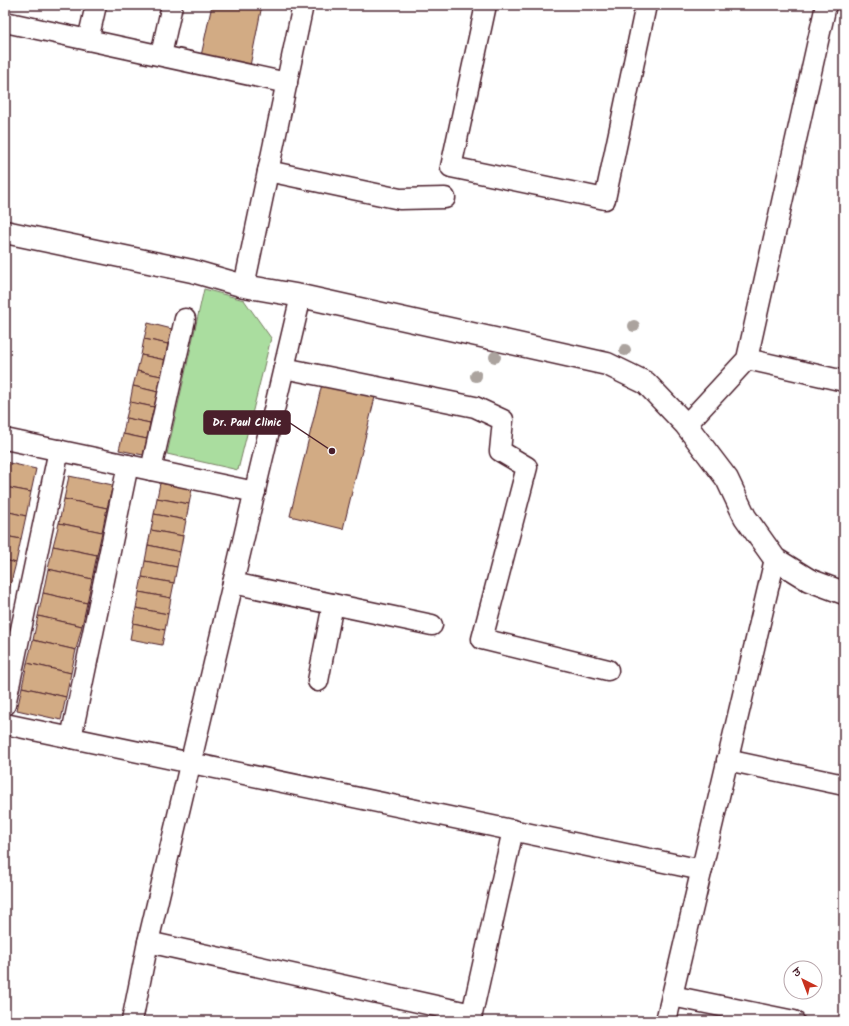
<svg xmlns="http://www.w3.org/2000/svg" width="849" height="1026" font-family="Kalam,'Playpen Sans Deva',sans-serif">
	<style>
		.green { fill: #aadd9f; stroke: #7a7e65 }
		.building { fill: #d2ab84; stroke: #4a1f2b }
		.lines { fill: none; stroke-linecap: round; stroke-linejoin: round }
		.street-casing { stroke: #4a1f2b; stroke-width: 23 }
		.secondary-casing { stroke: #4a1f2b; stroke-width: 25 }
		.street { stroke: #fff; stroke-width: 20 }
		.secondary { stroke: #fff; stroke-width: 22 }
		.tree { fill: #aba39e }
		.leader { fill: none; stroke: #4a1f2b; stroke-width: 1.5 }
		.callout-dot { fill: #4a1f2b; stroke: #fff; stroke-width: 1.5 }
		.callout { fill: #4a1f2b; stroke: #4a1f2b; stroke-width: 1.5 }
		.callout-label { font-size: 11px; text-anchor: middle; font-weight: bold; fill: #fff }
	</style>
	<rect width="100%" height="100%" fill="#fff"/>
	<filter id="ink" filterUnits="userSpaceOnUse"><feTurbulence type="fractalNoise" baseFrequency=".025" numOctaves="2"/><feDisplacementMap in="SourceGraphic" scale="8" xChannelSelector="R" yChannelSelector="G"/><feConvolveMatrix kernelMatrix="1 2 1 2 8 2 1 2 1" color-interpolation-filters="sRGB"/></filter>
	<g filter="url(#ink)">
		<polygon class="green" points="204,289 244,300 271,338 238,470 167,454"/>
		<g class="building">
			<polygon points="212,5 262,5 250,66 201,56"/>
			<polygon points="148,323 172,329 168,344 144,339"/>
			<polygon points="144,339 168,344 165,360 141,355"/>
			<polygon points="141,355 165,360 161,376 137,371"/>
			<polygon points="137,371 161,376 158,392 133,386"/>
			<polygon points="322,384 375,397 343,529 290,516"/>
			<polygon points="133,386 158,392 154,407 130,402"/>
			<polygon points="130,402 154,407 150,423 126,418"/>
			<polygon points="126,418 150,423 147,439 123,434"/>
			<polygon points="123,434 147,439 143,455 119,450"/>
			<polygon points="5,462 36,469 31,492 5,487"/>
			<polygon points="69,476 113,485 107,508 64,499"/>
			<polygon points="160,483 192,489 189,504 157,498"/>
			<polygon points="5,487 31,492 26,516 5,511"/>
			<polygon points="157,498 189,504 186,520 154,514"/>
			<polygon points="64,499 107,508 102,532 59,523"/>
			<polygon points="5,511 26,516 21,539 5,536"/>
			<polygon points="154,514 186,520 183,536 151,530"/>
			<polygon points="59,523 102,532 97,555 53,546"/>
			<polygon points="151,530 183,536 180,552 148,545"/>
			<polygon points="5,536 21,539 16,563 5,560"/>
			<polygon points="148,545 180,552 177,567 145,561"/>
			<polygon points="53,546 97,555 92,579 48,569"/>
			<polygon points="5,560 16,563 10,586 5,585"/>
			<polygon points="145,561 177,567 174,583 142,577"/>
			<polygon points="48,569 92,579 87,603 43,593"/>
			<polygon points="142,577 174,583 171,598 139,592"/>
			<polygon points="5,585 10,586 5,610"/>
			<polygon points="139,592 171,598 168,614 136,608"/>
			<polygon points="43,593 87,603 82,626 38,616"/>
			<polygon points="136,608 168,614 165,630 133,623"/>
			<polygon points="38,616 82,626 76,650 33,640"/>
			<polygon points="133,623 165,630 162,645 130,639"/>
			<polygon points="33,640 76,650 71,673 27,663"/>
			<polygon points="27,663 71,673 66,697 22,687"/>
			<polygon points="22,687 66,697 61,720 17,710"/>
		</g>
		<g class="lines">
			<g class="street-casing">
				<g id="street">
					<polyline points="486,5 451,167 605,199 646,5"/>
					<polyline points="5,22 287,83"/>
					<polyline points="88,40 96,5"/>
					<polyline points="161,55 172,5"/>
					<polyline points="268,171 400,199 445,198"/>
					<polyline points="244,286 303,5"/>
					<polyline points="747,359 844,381"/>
					<polyline points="284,368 475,407 503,420 500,451 527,467 482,639 608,670"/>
					<polyline points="686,425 747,359 826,5"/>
					<polyline points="5,439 255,492"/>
					<polyline points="151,470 185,319"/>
					<polyline points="233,583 432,625"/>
					<polyline points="318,681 333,604"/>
					<polyline points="5,705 59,450"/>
					<polyline points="5,724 702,870"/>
					<polyline points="71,738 128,465"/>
					<polyline points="727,760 844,785"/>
					<polyline points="148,942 472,1014 513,830"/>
					<polyline points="672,996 794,1021"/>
					<polyline points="132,1021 148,942 301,296"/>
					<polyline points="666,1021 775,559"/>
				</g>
			</g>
			<g class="secondary-casing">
				<polyline id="secondary" points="5,232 192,271 244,286 301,296 607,364 646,383 686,425 727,479 745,517 775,559 809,580 844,593"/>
			</g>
			<use href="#street" class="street"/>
			<use href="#secondary" class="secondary"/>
		</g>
		<g class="tree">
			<circle cx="634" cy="326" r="6"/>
			<circle cx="625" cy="350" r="6"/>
			<circle cx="495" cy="357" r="6"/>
			<circle cx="476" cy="376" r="6"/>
		</g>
	</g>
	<path class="leader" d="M332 451L290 423"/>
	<circle class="callout-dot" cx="332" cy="451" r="4"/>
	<rect class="callout" x="204" y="411" width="86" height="23" rx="4"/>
	<g class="callout-label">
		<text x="247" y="426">Dr. Paul Clinic</text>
	</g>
	<rect width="849" height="1026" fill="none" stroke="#fff" stroke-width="20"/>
	<rect x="10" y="10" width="829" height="1006" fill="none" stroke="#4a1f2b" stroke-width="1.5" filter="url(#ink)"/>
	<g transform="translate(803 980) rotate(318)"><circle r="19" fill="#ffffff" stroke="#b7a5aa"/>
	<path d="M0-3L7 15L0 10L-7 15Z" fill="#c8321e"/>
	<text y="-6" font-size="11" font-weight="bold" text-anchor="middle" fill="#4a1f2b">उ</text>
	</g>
</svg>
